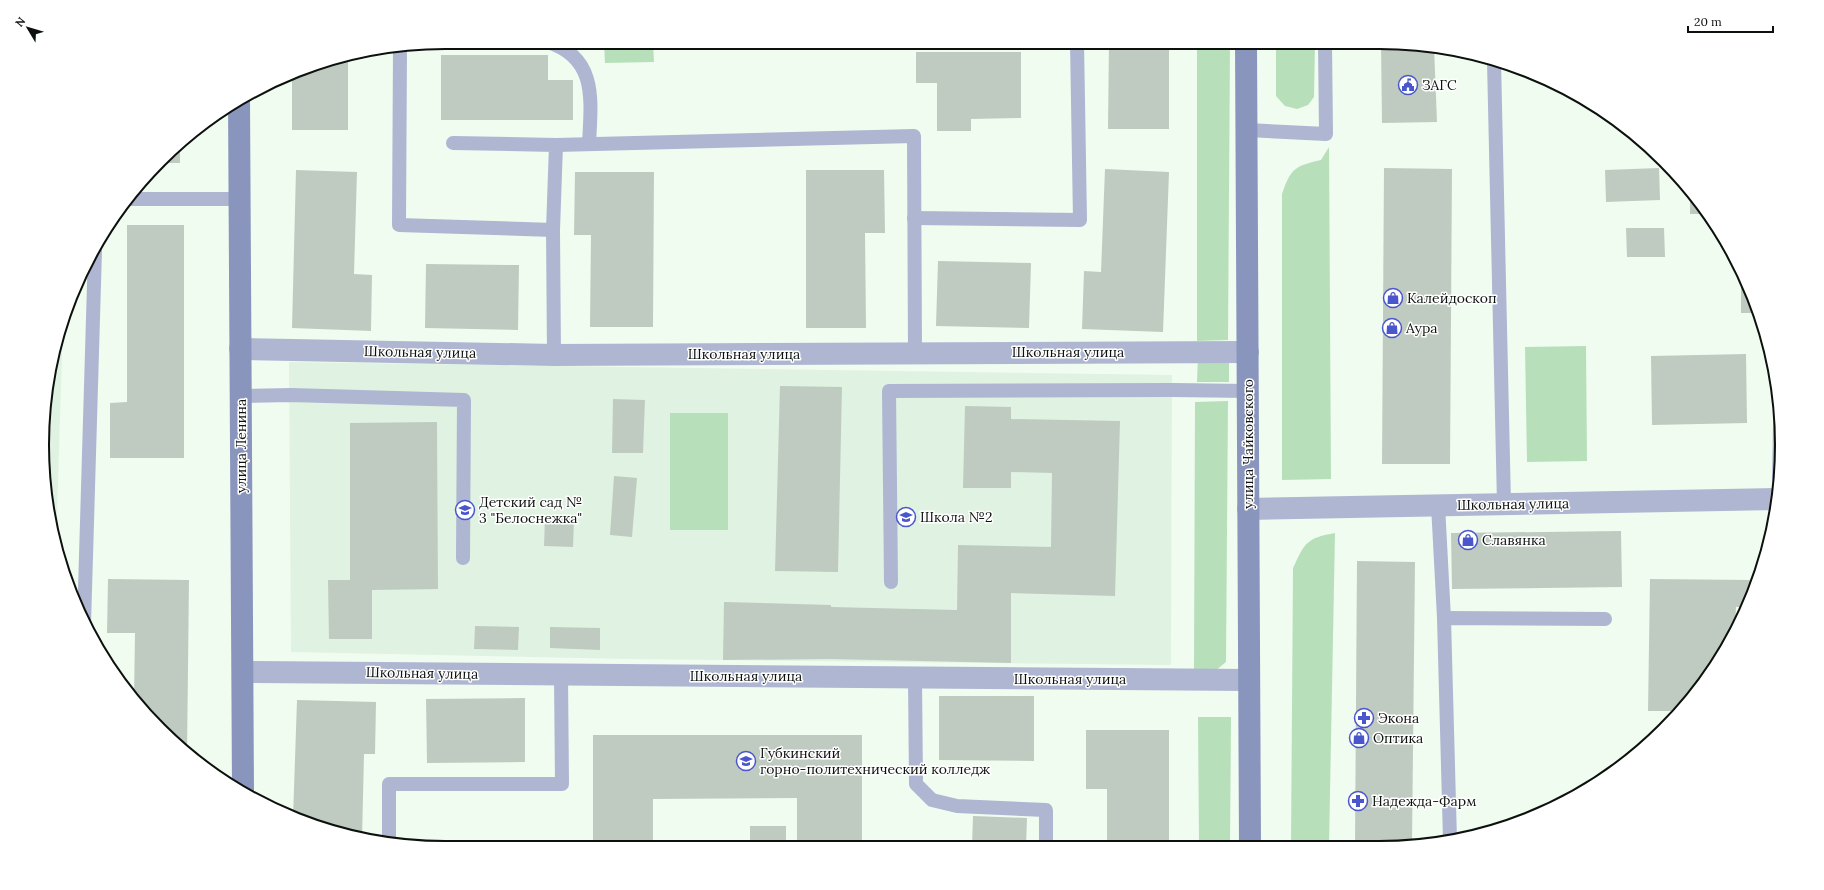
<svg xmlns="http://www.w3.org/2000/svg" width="1824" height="890" font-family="Lora,serif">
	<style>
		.built { fill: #e0f2e1 }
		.green { fill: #b7e0ba }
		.building { fill: #bfcbc0 }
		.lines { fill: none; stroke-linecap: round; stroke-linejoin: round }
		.lane { stroke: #aeb6d2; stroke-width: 14 }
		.street { stroke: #aeb6d2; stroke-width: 22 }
		.secondary { stroke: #8a95be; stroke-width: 22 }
		.labels { text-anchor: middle; stroke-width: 3; stroke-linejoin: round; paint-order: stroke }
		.poi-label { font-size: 14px; fill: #0d110e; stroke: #fff; text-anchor: start }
		.street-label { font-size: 14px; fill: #0d110e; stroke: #fff }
		.rim { fill: none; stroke: #0d110e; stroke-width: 2 }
	</style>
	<rect width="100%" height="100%" fill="#f0fcf0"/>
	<g class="built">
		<polygon points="63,323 56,545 45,498 42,445 50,366"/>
		<polygon points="289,362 1172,375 1171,665 629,659 291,652"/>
	</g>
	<g class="green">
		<polygon points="604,42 653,42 654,62 605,63"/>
		<polygon points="1197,42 1230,42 1228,340 1197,341"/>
		<polygon points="1276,42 1315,42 1314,97 1308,105 1297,109 1285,106 1276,96"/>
		<path d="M1329,147L1331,479L1282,480V194C1291,168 1295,166 1321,160Z"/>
		<polygon points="1586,346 1587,461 1527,462 1525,347"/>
		<polygon points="1198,356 1229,358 1229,382 1197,382"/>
		<polygon points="1228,401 1226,662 1215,671 1194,670 1195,402"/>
		<rect x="670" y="413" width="58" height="117"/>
		<path d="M1335,533L1329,845H1291L1293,568C1305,542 1307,538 1335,533Z"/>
		<polygon points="1198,717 1231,717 1230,845 1199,845"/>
	</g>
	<g class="building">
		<polygon points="1109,42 1169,42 1169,129 1108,129"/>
		<polygon points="1381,42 1434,47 1437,122 1382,123"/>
		<polygon points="916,52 1021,52 1021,118 971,119 971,131 937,131 937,83 916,83"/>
		<polygon points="348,55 348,130 292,130 292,74 315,63"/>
		<polygon points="441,55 548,55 548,80 573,80 573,120 441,120"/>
		<polygon points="180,143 180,163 159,163"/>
		<polygon points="1384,168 1452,169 1450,464 1382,464"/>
		<polygon points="1659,168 1660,200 1606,202 1605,170"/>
		<polygon points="1105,169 1169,172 1163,332 1082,329 1084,271 1101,272"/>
		<polygon points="296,170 357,172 354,274 372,275 371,331 292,328"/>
		<polygon points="806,170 884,170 885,233 865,233 866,328 806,328"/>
		<polygon points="575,172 654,172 653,327 590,327 591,235 574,235"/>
		<polygon points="1690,192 1708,214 1690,214"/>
		<polygon points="127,225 184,225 184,458 110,458 110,403 127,402"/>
		<polygon points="1626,228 1664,228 1665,257 1627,257"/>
		<polygon points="938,261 1031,263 1029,328 936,326"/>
		<polygon points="426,264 519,265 518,330 425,328"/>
		<polygon points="1741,271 1751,291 1758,313 1741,313"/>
		<polygon points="1746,354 1747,423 1652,425 1651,356"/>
		<polygon points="780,386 842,387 838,572 775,571"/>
		<polygon points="613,399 645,400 643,453 612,453"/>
		<polygon points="965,406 1011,407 1011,419 1120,421 1115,596 1011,593 1011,663 830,659 723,660 724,602 831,605 831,607 957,610 958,545 1051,547 1052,473 1011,472 1011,488 963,488"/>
		<polygon points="437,422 438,589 372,590 372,639 329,639 328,580 350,580 350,423"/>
		<polygon points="614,476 637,478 632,537 610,535"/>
		<polygon points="545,518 574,519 573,547 544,546"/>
		<polygon points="1621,531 1622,587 1452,589 1451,533"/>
		<polygon points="1357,561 1415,562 1412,845 1355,845"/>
		<polygon points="108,579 189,580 187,754 179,748 134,700 135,633 107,633"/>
		<polygon points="1650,579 1750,580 1749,603 1747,607 1736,607 1735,627 1699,690 1678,711 1648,711"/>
		<polygon points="475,626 519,627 518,650 474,649"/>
		<polygon points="550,627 600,628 600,650 550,648"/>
		<polygon points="939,696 1034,696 1034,761 939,760"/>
		<polygon points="525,698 525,762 427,763 426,699"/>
		<polygon points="297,700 376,702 375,754 364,754 362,839 293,818"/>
		<polygon points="1086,730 1169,730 1169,845 1107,846 1107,789 1086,789"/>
		<polygon points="593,735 862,735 862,847 797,847 797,798 653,799 653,847 593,847"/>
		<polygon points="973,816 1027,818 1026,846 972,846"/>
		<rect x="750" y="826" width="36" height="21"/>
	</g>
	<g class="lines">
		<g class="lane">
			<path d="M548,42C598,58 591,101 589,144"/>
			<polyline points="400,46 399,225 553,230 556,145 453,143"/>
			<polyline points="1494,61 1504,504"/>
			<polyline points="1247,130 1326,134 1325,42"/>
			<polyline points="556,145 914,136 915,353"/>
			<polyline points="127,199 239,199"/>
			<polyline points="914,218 1080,220 1077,42"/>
			<polyline points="553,230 554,355"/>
			<polyline points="241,396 291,395 464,400 463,558"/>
			<polyline points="1779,478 1780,424"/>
			<polyline points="1438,505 1444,618"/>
			<polyline points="891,582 889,391 1172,390 1248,391"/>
			<polyline points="84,624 95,250"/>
			<polyline points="915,678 916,784 932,800 957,806 1046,810 1046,846"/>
			<polyline points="1450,840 1444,618 1605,619"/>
			<polyline points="389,842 389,784 562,784 561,675"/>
		</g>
		<g class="street">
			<polyline points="240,349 554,355 1248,352"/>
			<polyline points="1248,509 1777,499"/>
			<polyline points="243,672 1249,680"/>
		</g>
		<g class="secondary">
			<polyline points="1246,42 1250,845"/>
			<polyline points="239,99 243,792"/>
		</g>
	</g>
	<defs>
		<g id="civic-ring" transform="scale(1)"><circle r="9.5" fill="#fff" stroke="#4a57cc" stroke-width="1.5"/><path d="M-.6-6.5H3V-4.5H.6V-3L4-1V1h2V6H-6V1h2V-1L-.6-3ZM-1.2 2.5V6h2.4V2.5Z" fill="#4a57cc"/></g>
		<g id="shop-ring" transform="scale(1)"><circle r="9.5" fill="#fff" stroke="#4a57cc" stroke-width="1.5"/><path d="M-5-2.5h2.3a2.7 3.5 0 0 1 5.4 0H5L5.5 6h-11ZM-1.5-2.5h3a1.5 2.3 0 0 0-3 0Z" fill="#4a57cc"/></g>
		<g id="school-ring" transform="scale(1)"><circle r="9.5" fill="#fff" stroke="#4a57cc" stroke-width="1.5"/><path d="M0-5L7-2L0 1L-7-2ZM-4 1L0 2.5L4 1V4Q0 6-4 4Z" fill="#4a57cc"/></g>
		<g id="pharmacy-ring" transform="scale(1)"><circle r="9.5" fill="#fff" stroke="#4a57cc" stroke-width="1.5"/><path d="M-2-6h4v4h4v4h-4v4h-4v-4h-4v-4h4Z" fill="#4a57cc"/></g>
		<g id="university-ring" transform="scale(1)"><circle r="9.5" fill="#fff" stroke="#4a57cc" stroke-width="1.5"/><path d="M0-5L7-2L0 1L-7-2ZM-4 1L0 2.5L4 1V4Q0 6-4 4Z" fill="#4a57cc"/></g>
	</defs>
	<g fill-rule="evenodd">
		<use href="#civic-ring" x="1408" y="85"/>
		<use href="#shop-ring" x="1393" y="298"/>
		<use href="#shop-ring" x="1392" y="328"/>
		<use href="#school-ring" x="465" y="510"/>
		<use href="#school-ring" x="906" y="517"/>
		<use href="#shop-ring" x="1468" y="540"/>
		<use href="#pharmacy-ring" x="1364" y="718"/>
		<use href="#shop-ring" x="1359" y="738"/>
		<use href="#university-ring" x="746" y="761"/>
		<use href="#pharmacy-ring" x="1358" y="801"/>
	</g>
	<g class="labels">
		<g class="poi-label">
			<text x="1422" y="90">ЗАГС</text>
			<text x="1407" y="303">Калейдоскоп</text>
			<text x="1406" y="333">Аура</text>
			<text x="479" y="507">Детский сад №<tspan x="479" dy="16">3 "Белоснежка"</tspan></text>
			<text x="920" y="522">Школа №2</text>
			<text x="1482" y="545">Славянка</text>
			<text x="1378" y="723">Экона</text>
			<text x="1373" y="743">Оптика</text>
			<text x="760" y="758">Губкинский<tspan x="760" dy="16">горно-политехнический колледж</tspan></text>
			<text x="1372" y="806">Надежда-Фарм</text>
		</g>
		<g class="street-label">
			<text transform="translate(420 352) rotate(1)" y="5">Школьная улица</text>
			<text x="1068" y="357">Школьная улица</text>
			<text x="744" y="359">Школьная улица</text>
			<text transform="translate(1248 444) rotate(-90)" y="5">улица Чайковского</text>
			<text transform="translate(241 446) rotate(-90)" y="5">улица Ленина</text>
			<text transform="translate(1513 504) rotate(-1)" y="5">Школьная улица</text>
			<text transform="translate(422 673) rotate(1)" y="5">Школьная улица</text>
			<text x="746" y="681">Школьная улица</text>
			<text x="1070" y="684">Школьная улица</text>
		</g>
	</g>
	<path d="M0 0H1824V890H0ZM445 49H1379A396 396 0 0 1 1775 445V445A396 396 0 0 1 1379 841H445A396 396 0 0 1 49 445V445A396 396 0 0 1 445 49Z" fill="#fff" fill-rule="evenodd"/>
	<path class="rim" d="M445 49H1379A396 396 0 0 1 1775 445V445A396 396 0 0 1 1379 841H445A396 396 0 0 1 49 445V445A396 396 0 0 1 445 49Z"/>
	<g transform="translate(28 28) rotate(308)" stroke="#ffffff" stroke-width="3" paint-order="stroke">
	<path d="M0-3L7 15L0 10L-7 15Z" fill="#0d110e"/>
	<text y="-6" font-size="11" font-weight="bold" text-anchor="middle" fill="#0d110e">N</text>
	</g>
	<path d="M1688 26v6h85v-6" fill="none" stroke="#0d110e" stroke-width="2"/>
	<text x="1694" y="26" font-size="12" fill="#0d110e" stroke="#ffffff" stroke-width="3" paint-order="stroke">20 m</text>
</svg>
